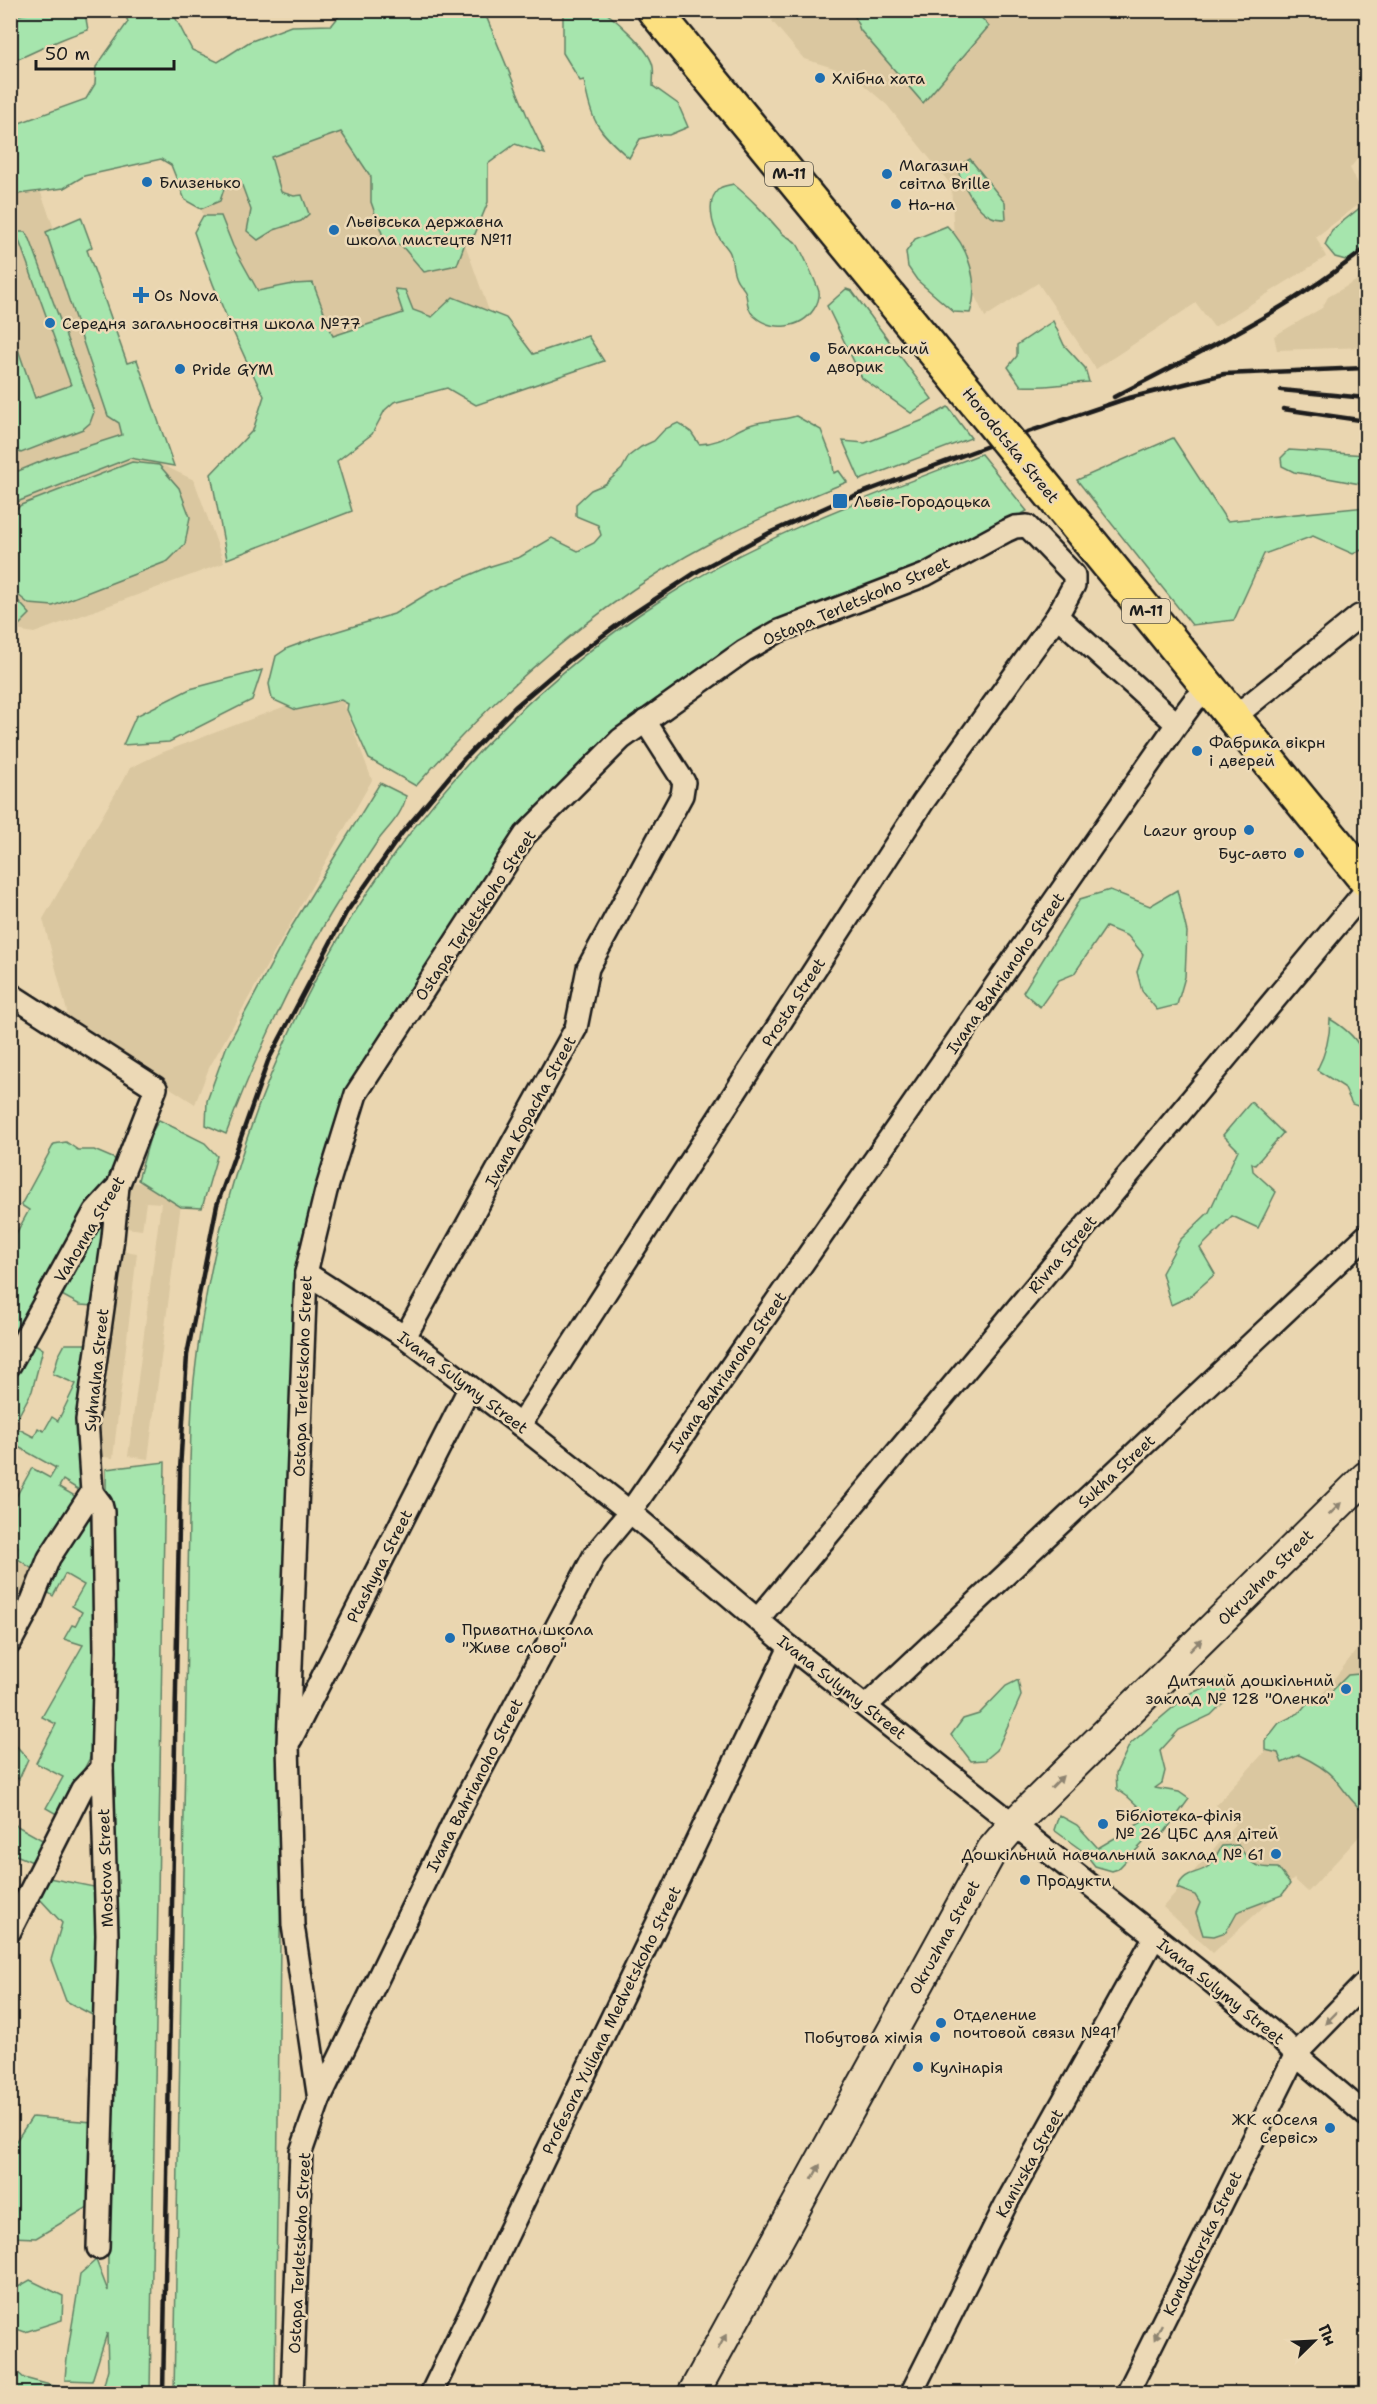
<svg xmlns="http://www.w3.org/2000/svg" width="1377" height="2404" font-family="'Shantell Sans',sans-serif">
	<style>
		.built { fill: #dac7a0 }
		.green { fill: #a6e5ad; stroke: #618064; stroke-width: 1.5 }
		.lines { fill: none; stroke-linecap: round; stroke-linejoin: round }
		.minor-casing { stroke: #1c1c1c; stroke-width: 26 }
		.secondary-casing { stroke: #1c1c1c; stroke-width: 34 }
		.primary-casing { stroke: #1c1c1c; stroke-width: 38 }
		.minor { stroke: #ecd9b6; stroke-width: 21 }
		.secondary { stroke: #ecd9b6; stroke-width: 30 }
		.primary { stroke: #fce080; stroke-width: 33 }
		.rail { stroke: #1c1c1c; stroke-width: 4.5 }
		.primary-bridge-casing { stroke: #1c1c1c; stroke-width: 38; stroke-linecap: butt }
		.primary-bridge { stroke: #fce080; stroke-width: 33 }
		.oneway { fill: #8e8471 }
		.poi-dot { fill: #1f6fb2; stroke: #ecd9b6; stroke-width: 2 }
		.labels { text-anchor: middle; stroke-width: 5; stroke-linejoin: round; paint-order: stroke }
		.shield { fill: #ecd9b6; stroke: #5a554a; stroke-width: 1.5 }
		.shield-label { font-size: 15px; font-weight: bold; fill: #1c1c1c }
		.poi-label { font-size: 16px; fill: #1c1c1c; stroke: #ecd9b6; text-anchor: start }
		.street-label { font-size: 16px; fill: #1c1c1c; stroke: #ecd9b6 }
	</style>
	<rect width="100%" height="100%" fill="#ead6b0"/>
	<filter id="ink" filterUnits="userSpaceOnUse"><feTurbulence type="fractalNoise" baseFrequency=".0167" numOctaves="2"/><feDisplacementMap in="SourceGraphic" scale="12" xChannelSelector="R" yChannelSelector="G"/><feConvolveMatrix kernelMatrix="1 2 1 2 8 2 1 2 1" color-interpolation-filters="sRGB"/></filter>
	<g filter="url(#ink)">
		<g class="built">
			<polygon points="785,10 1366,11 1366,155 1363,152 1350,168 1366,199 1316,237 1326,257 1214,327 1196,303 1096,369 1038,283 985,317 955,255 951,185 887,105 850,73 804,59 772,21"/>
			<polygon points="405,76 489,311 266,391 182,156"/>
			<polygon points="24,147 137,453 194,480 224,563 34,633 10,629 10,151"/>
			<polygon points="1366,275 1366,347 1277,350 1274,336 1322,308 1328,297"/>
			<polygon points="337,696 344,704 372,780 209,1068 195,1104 70,1023 43,919 130,768 161,753 307,698"/>
			<polygon points="132,1182 183,1188 148,1459 128,1456 161,1203 146,1202 142,1230 126,1228"/>
			<polygon points="119,1250 137,1253 113,1458 95,1456"/>
			<polygon points="10,1556 35,1571 10,1624"/>
			<polygon points="1366,1638 1366,1829 1308,1892 1294,1879 1213,1953 1163,1907 1235,1824 1216,1805 1280,1735 1286,1740"/>
		</g>
		<g class="green">
			<path d="M41,11H81L85,13L88,30C62,37 36,52 11,62V11H15L19,15Z"/>
			<polygon points="124,11 172,11 192,50 218,62 249,42 291,26 332,25 343,11 484,11 528,118 545,154 515,144 488,164 488,202 475,234 465,243 457,265 424,272 401,245 385,242 371,202 371,177 341,132 271,157 281,192 294,196 302,195 309,214 301,221 274,230 258,240 247,231 251,210 240,180 226,183 220,201 201,209 185,200 171,165 161,159 84,176 64,188 11,195 11,126 86,99 95,84 96,67 128,22"/>
			<path d="M563,11H604C617,21 651,50 653,67C654,73 653,80 653,86L678,104L688,127L669,135H656L640,139L629,158C597,130 591,122 584,80L580,81L563,53Z"/>
			<polygon points="853,11 975,11 989,26 923,103 860,30"/>
			<path d="M970,159L1005,203L1006,219C1002,219 996,219 992,217C976,211 961,182 957,167Z"/>
			<path d="M733,184C751,198 766,215 781,232C785,237 792,238 796,243C800,246 818,287 819,292C820,297 817,305 814,309C801,329 772,332 754,316C746,308 748,300 745,291C743,287 739,284 737,280C732,272 733,262 730,253C728,248 723,244 720,239C712,226 705,199 720,188C723,186 730,185 733,184Z"/>
			<polygon points="1366,203 1366,249 1349,261 1335,257 1325,245 1332,230"/>
			<path d="M203,216H221L233,246L258,291L293,284L313,283L333,336L403,313L395,289L405,290L413,310L432,317L453,297L506,318L533,354L588,336L604,361L476,405L447,388L394,402L385,410L372,434L337,461L352,511L227,559L211,474L253,430L264,396C237,344 213,288 194,232Z"/>
			<polygon points="81,217 92,247 87,250 127,363 137,360 174,466 130,458 17,502 11,509 11,474 47,459 122,435 119,423 108,416 46,232"/>
			<path d="M947,226C969,247 980,284 970,313L954,312L917,280L908,267L906,252L915,239Z"/>
			<polygon points="16,232 25,232 30,239 94,412 90,423 83,429 21,453 11,448 11,339 14,338 35,398 71,385"/>
			<polygon points="846,289 852,291 932,399 911,413 862,378 827,306"/>
			<path d="M1053,321L1064,345L1085,368L1089,382C1066,383 1043,388 1021,386L1008,367L1017,356V345Z"/>
			<polygon points="948,407 971,438 860,480 843,441 865,443 926,419"/>
			<path d="M796,416L821,430L832,458L834,473L839,471L847,482C802,500 757,519 714,541C599,601 500,690 416,786L369,759L347,710L348,704L341,700L296,710L272,699L269,684L276,656L288,648L315,638L394,614L432,591L491,566L520,557L552,538L578,551L594,543L601,535L598,525L576,516V504L591,490L605,484L622,469L629,456L641,447L654,441L665,429L678,423L691,432L699,444C725,443 732,430 753,424C767,420 781,421 796,416Z"/>
			<polygon points="1173,438 1227,521 1366,507 1366,548 1353,554 1313,536 1264,554 1234,620 1192,625 1077,480"/>
			<polygon points="1289,450 1366,455 1366,485 1294,472 1282,466 1281,458"/>
			<path d="M981,454L1027,511L936,562L785,621L526,823L351,1089L327,1149L298,1252L282,1763L275,2385L282,2393L174,2394L190,1462C191,1435 191,1407 194,1380C201,1314 214,1247 233,1183C302,946 453,735 661,600C760,536 871,496 981,454Z"/>
			<polygon points="132,462 159,465 179,488 190,517 185,544 168,561 53,606 29,604 11,589 11,514 21,505"/>
			<polygon points="11,593 30,614 11,633 10,633"/>
			<polygon points="262,670 252,700 169,742 123,745 136,716 190,689"/>
			<path d="M380,783L406,796C403,814 388,827 377,842C361,866 345,890 330,915C288,985 255,1058 226,1134L206,1125L207,1101L226,1048L292,926Z"/>
			<polygon points="1110,890 1150,906 1177,890 1187,932 1185,977 1177,1005 1157,1010 1142,991 1137,972 1143,954 1128,936 1106,927 1074,974 1059,980 1040,1007 1023,992 1080,899"/>
			<path d="M1330,1019C1372,1044 1367,1065 1366,1109L1352,1104L1344,1087L1317,1070C1326,1053 1330,1038 1330,1019Z"/>
			<polygon points="1251,1102 1283,1133 1255,1165 1252,1163 1253,1171 1276,1192 1258,1228 1232,1216 1200,1248 1215,1274 1190,1296 1171,1305 1162,1273 1180,1240 1209,1212 1238,1150 1223,1135"/>
			<polygon points="133,1116 137,1117 112,1177 11,1353 11,1243 29,1210 21,1205 54,1144 66,1142 78,1150 94,1150 115,1159"/>
			<polygon points="159,1120 205,1143 217,1156 202,1208 181,1207 138,1180 151,1134"/>
			<polygon points="100,1217 109,1221 95,1306 80,1305 58,1293"/>
			<polygon points="32,1342 43,1349 32,1391 13,1426 34,1437 38,1428 44,1431 52,1417 58,1421 76,1384 53,1374 58,1357 65,1344 90,1344 83,1472 79,1490 63,1480 59,1487 75,1496 35,1571 14,1556 18,1547 11,1543 11,1506 32,1468 50,1478 56,1468 11,1443 10,1385"/>
			<path d="M165,1462L150,2393H102L108,2369L107,2333L92,2381L65,2380C67,2344 76,2309 80,2274L96,2260L108,2291L106,1469Z"/>
			<polygon points="83,1518 99,1521 96,1746 60,1816 46,1808 63,1777 36,1763 56,1724 42,1717 83,1645 64,1639 72,1625 75,1626 82,1612 72,1606 84,1585 65,1574 53,1596 45,1590 66,1546"/>
			<path d="M1366,1667V1814C1350,1801 1348,1794 1335,1779C1325,1768 1312,1761 1299,1755L1282,1763L1278,1753L1265,1750V1741L1279,1723L1299,1713L1313,1696L1328,1695L1348,1675L1359,1674Z"/>
			<polygon points="1226,1679 1224,1702 1211,1715 1179,1730 1160,1751 1165,1771 1162,1783 1155,1788 1179,1792 1189,1799 1164,1833 1148,1838 1118,1869 1112,1871 1095,1866 1084,1852 1054,1830 1059,1815 1077,1825 1098,1848 1142,1822 1143,1811 1128,1797 1117,1789 1116,1773 1130,1744 1189,1694"/>
			<polygon points="1018,1680 1021,1696 997,1750 985,1760 971,1761 951,1735 963,1719 979,1714 1006,1686"/>
			<polygon points="11,1740 28,1759 19,1779 12,1776 11,1778"/>
			<polygon points="10,1822 46,1842 35,1863 11,1853"/>
			<path d="M1238,1845C1252,1865 1253,1868 1278,1868L1290,1884L1282,1895L1237,1912L1226,1932L1214,1936L1203,1935L1196,1913L1200,1903L1195,1895L1177,1888C1186,1869 1196,1876 1209,1866C1214,1862 1218,1851 1222,1846Z"/>
			<polygon points="49,1878 94,1887 99,1968 94,2016 66,2001 51,1960 62,1923 39,1898"/>
			<polygon points="32,2117 93,2122 88,2207 36,2238 11,2237 10,2150"/>
			<polygon points="30,2280 63,2296 62,2320 25,2332 11,2327 11,2291"/>
			<polygon points="10,2366 24,2378 80,2393 11,2393"/>
		</g>
		<g class="lines">
			<g class="minor-casing">
				<g id="minor">
					<polyline points="1057,616 1177,724"/>
					<polyline points="1233,718 1359,616 1366,615"/>
					<polyline points="10,994 156,1088 118,1186 95,1211 10,1365"/>
					<polyline points="306,1273 405,1337 520,1425 630,1512 790,1647 1200,1972 1282,2040 1305,2063 1366,2115"/>
					<polyline points="405,1337 576,1028 588,968 682,795 684,782 645,721"/>
					<polyline points="92,1492 101,1504 103,1512 105,1650 102,1768 107,1935 98,2248"/>
					<polyline points="758,1619 1366,890"/>
					<polyline points="10,1643 30,1606 49,1558 92,1492 87,1420 113,1238 118,1186"/>
					<polyline points="866,1706 1366,1236"/>
					<polyline points="291,1739 470,1387"/>
					<polyline points="10,1931 82,1789 102,1768"/>
					<polyline points="319,2100 457,1815 595,1554 630,1512 1177,724 1194,701 1209,689"/>
					<polyline points="292,2394 301,2152 319,2100 293,1925 288,1745 306,1273 326,1191 356,1094 525,835 621,739 744,651 779,631 925,575 1006,531 1015,527 1027,526 1074,575 1074,585 1057,616 923,802 520,1425"/>
					<polyline points="431,2394 790,1647"/>
					<polyline points="911,2394 1007,2202 1155,1936"/>
					<polyline points="1127,2394 1296,2054 1366,1982"/>
				</g>
			</g>
			<g class="secondary-casing">
				<polyline id="secondary" points="693,2394 992,1850 1015,1823 1366,1477"/>
			</g>
			<g class="primary-casing">
				<g id="primary">
					<polyline points="654,10 970,395"/>
					<polyline points="1059,504 1366,880"/>
				</g>
			</g>
			<use href="#minor" class="minor"/>
			<use href="#secondary" class="secondary"/>
			<use href="#primary" class="primary"/>
			<g class="rail">
				<polyline points="1281,390 1366,398"/>
				<path d="M1114,397C1201,352 1290,309 1366,248"/>
				<polyline points="1283,409 1366,421"/>
				<polyline points="163,2394 180,1470 187,1355 217,1205 268,1061 346,913 402,833 464,759 515,707 570,660 628,617 698,571 771,532 840,501 1004,440 1125,399 1224,374 1366,368"/>
			</g>
			<g class="primary-bridge-casing">
				<polyline id="primary-bridge" points="970,395 1059,504"/>
			</g>
			<use href="#primary-bridge" class="primary-bridge"/>
		</g>
		<defs><path id="oneway-solid" d="M-6-.8H1V-3.2L6.5 0L1 3.2V.8H-6Z" transform="scale(1.5)"/></defs>
		<g class="oneway">
			<use href="#oneway-solid" transform="translate(1335 1509) rotate(-45)"/>
			<use href="#oneway-solid" transform="translate(1196 1645) rotate(-45)"/>
			<use href="#oneway-solid" transform="translate(1057 1782) rotate(-45)"/>
			<use href="#oneway-solid" transform="translate(1331 2018) rotate(135)"/>
			<use href="#oneway-solid" transform="translate(816 2172) rotate(-61)"/>
			<use href="#oneway-solid" transform="translate(1158 2332) rotate(116)"/>
			<use href="#oneway-solid" transform="translate(722 2342) rotate(-61)"/>
		</g>
	</g>
	<g class="poi-dot">
		<circle cx="820" cy="78" r="6"/>
		<circle cx="887" cy="174" r="6"/>
		<circle cx="147" cy="182" r="6"/>
		<circle cx="896" cy="204" r="6"/>
		<circle cx="334" cy="230" r="6"/>
		<path d="M138 286h6v6h6v6h-6v6h-6v-6h-6v-6h6z"/>
		<circle cx="50" cy="323" r="6"/>
		<circle cx="815" cy="357" r="6"/>
		<circle cx="180" cy="369" r="6"/>
		<rect x="832" y="493" width="16" height="16" rx="3"/>
		<circle cx="1197" cy="751" r="6"/>
		<circle cx="1249" cy="830" r="6"/>
		<circle cx="1299" cy="853" r="6"/>
		<circle cx="450" cy="1638" r="6"/>
		<circle cx="1346" cy="1689" r="6"/>
		<circle cx="1103" cy="1824" r="6"/>
		<circle cx="1276" cy="1854" r="6"/>
		<circle cx="1025" cy="1880" r="6"/>
		<circle cx="941" cy="2023" r="6"/>
		<circle cx="935" cy="2037" r="6"/>
		<circle cx="918" cy="2067" r="6"/>
		<circle cx="1330" cy="2128" r="6"/>
	</g>
	<g class="labels">
		<g class="shield">
			<rect x="765" y="162" width="48" height="24" rx="4.5"/>
			<rect x="1122" y="599" width="48" height="24" rx="4.5"/>
		</g>
		<g class="shield-label">
			<text x="789" y="179">М-11</text>
			<text x="1146" y="616">М-11</text>
		</g>
		<g class="poi-label">
			<text x="832" y="84">Хлібна хата</text>
			<text x="899" y="171">Магазин<tspan x="899" dy="18">світла Brille</tspan></text>
			<text x="159" y="188">Близенько</text>
			<text x="908" y="210">На-на</text>
			<text x="346" y="227">Львівська державна<tspan x="346" dy="18">школа мистецтв №11</tspan></text>
			<text x="154" y="301">Os Nova</text>
			<text x="62" y="329">Середня загальноосвітня школа №77</text>
			<text x="827" y="354">Балканський<tspan x="827" dy="18">дворик</tspan></text>
			<text x="192" y="375">Pride GYM</text>
			<text x="854" y="507">Львів-Городоцька</text>
			<text x="1209" y="748">Фабрика вікрн<tspan x="1209" dy="18">і дверей</tspan></text>
			<text x="1237" y="836" text-anchor="end">Lazur group</text>
			<text x="1287" y="859" text-anchor="end">Бус-авто</text>
			<text x="462" y="1635">Приватна школа<tspan x="462" dy="18">"Живе слово"</tspan></text>
			<text x="1334" y="1686" text-anchor="end">Дитячий дошкільний<tspan x="1334" dy="18">заклад № 128 "Оленка"</tspan></text>
			<text x="1115" y="1821">Бібліотека-філія<tspan x="1115" dy="18">№ 26 ЦБС для дітей</tspan></text>
			<text x="1264" y="1860" text-anchor="end">Дошкільний навчальний заклад № 61</text>
			<text x="1037" y="1886">Продукти</text>
			<text x="953" y="2020">Отделение<tspan x="953" dy="18">почтовой связи №41</tspan></text>
			<text x="923" y="2043" text-anchor="end">Побутова хімія</text>
			<text x="930" y="2073">Кулінарія</text>
			<text x="1318" y="2125" text-anchor="end">ЖК «Оселя<tspan x="1318" dy="18">Сервіс»</tspan></text>
		</g>
		<g class="street-label">
			<text transform="translate(1011 445) rotate(51)" y="6">Horodotska Street</text>
			<text transform="translate(856 601) rotate(-23)" y="6">Ostapa Terletskoho Street</text>
			<text transform="translate(475 915) rotate(-56)" y="6">Ostapa Terletskoho Street</text>
			<text transform="translate(1005 973) rotate(-55)" y="6">Ivana Bahrianoho Street</text>
			<text transform="translate(793 1002) rotate(-57)" y="6">Prosta Street</text>
			<text transform="translate(530 1111) rotate(-61)" y="6">Ivana Kopacha Street</text>
			<text transform="translate(89 1229) rotate(-59)" y="6">Vahonna Street</text>
			<text transform="translate(1062 1254) rotate(-50)" y="6">Rivna Street</text>
			<text transform="translate(96 1370) rotate(-84)" y="6">Syhnalna Street</text>
			<text transform="translate(727 1372) rotate(-55)" y="6">Ivana Bahrianoho Street</text>
			<text transform="translate(302 1376) rotate(-88)" y="6">Ostapa Terletskoho Street</text>
			<text transform="translate(463 1382) rotate(37)" y="6">Ivana Sulymy Street</text>
			<text transform="translate(1116 1471) rotate(-43)" y="6">Sukha Street</text>
			<text transform="translate(379 1566) rotate(-63)" y="6">Ptashyna Street</text>
			<text transform="translate(1265 1577) rotate(-45)" y="6">Okruzhna Street</text>
			<text transform="translate(842 1687) rotate(38)" y="6">Ivana Sulymy Street</text>
			<text transform="translate(474 1785) rotate(-63)" y="6">Ivana Bahrianoho Street</text>
			<text transform="translate(105 1868) rotate(-92)" y="6">Mostova Street</text>
			<text transform="translate(944 1937) rotate(-61)" y="6">Okruzhna Street</text>
			<text transform="translate(1221 1991) rotate(39)" y="6">Ivana Sulymy Street</text>
			<text transform="translate(611 2020) rotate(-64)" y="6">Profesora Yuliana Medvetskoho Street</text>
			<text transform="translate(1029 2163) rotate(-61)" y="6">Kanivska Street</text>
			<text transform="translate(1202 2243) rotate(-64)" y="6">Konduktorska Street</text>
			<text transform="translate(299 2253) rotate(-87)" y="6">Ostapa Terletskoho Street</text>
		</g>
	</g>
	<rect width="1377" height="2404" fill="none" stroke="#ecd9b6" stroke-width="36"/>
	<rect x="18" y="18" width="1341" height="2368" fill="none" stroke="#1c1c1c" stroke-width="2" filter="url(#ink)"/>
	<g transform="translate(1314 2341) rotate(66)" stroke="#ecd9b6" stroke-width="4.5" paint-order="stroke">
	<path d="M0-4.5L10 22L0 15L-10 22Z" fill="#1c1c1c"/>
	<text y="-9" font-size="16" font-weight="bold" text-anchor="middle" fill="#1c1c1c">Пн</text>
	</g>
	<path d="M36 60v9h138v-9" fill="none" stroke="#1c1c1c" stroke-width="3"/>
	<text x="45" y="60" font-size="18" fill="#1c1c1c" stroke="#ecd9b6" stroke-width="4.5" paint-order="stroke">50 m</text>
</svg>
